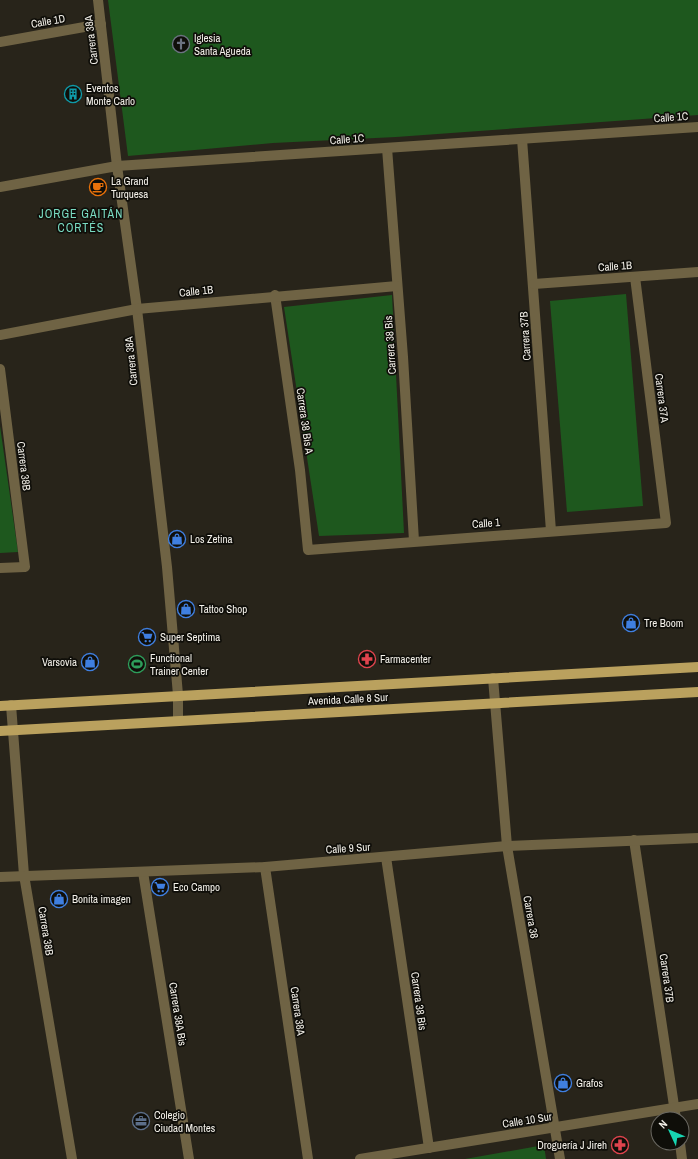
<svg xmlns="http://www.w3.org/2000/svg" width="698" height="1159" font-family="'Archivo Narrow',sans-serif">
	<style>
		.green { fill: #1e581e }
		.lines { fill: none; stroke-linecap: round; stroke-linejoin: round }
		.minor { stroke: #6f6344; stroke-width: 10 }
		.major { stroke: #baa15e; stroke-width: 10 }
		.labels { text-anchor: middle; stroke-width: 3.5; stroke-linejoin: round; paint-order: stroke }
		.street-label { font-size: 11px; fill: #f4f1ea; stroke: #0f0e09 }
		.poi-label { font-size: 11px; fill: #f4f1ea; stroke: #0f0e09; text-anchor: start }
		.neighbourhood-label { font-size: 12px; letter-spacing: 1px; fill: #7adcc3; stroke: #0f0e09 }
	</style>
	<rect width="100%" height="100%" fill="#28241a"/>
	<g class="green">
		<polygon points="108,0 698,0 698,115 396,137 273,143 128,156"/>
		<polygon points="626,294 643,506 567,512 550,301"/>
		<polygon points="392,295 404,533 319,536 284,307"/>
		<polygon points="0,426 18,552 0,553"/>
		<polygon points="544,1145 546,1159 465,1159"/>
	</g>
	<g class="lines">
		<g class="minor">
			<polyline points="98,0 117,166 137,309 167,567 178,695 178,721"/>
			<polyline points="0,42 101,24"/>
			<polyline points="522,139 551,531"/>
			<polyline points="387,148 403,357 414,541"/>
			<polyline points="0,187 117,166 698,127"/>
			<polyline points="534,284 698,272"/>
			<polyline points="275,295 300,470 308,550 666,523 635,277"/>
			<polyline points="0,335 137,309 397,286"/>
			<polyline points="0,369 25,567 0,568"/>
			<polyline points="493,678 507,846 560,1159"/>
			<polyline points="11,705 24,875 72,1159"/>
			<polyline points="634,840 676,1119"/>
			<polyline points="386,857 429,1148"/>
			<polyline points="265,867 308,1159"/>
			<polyline points="143,872 189,1159"/>
			<polyline points="0,877 265,867 507,846 698,838"/>
			<polyline points="680,1143 682,1159"/>
			<polyline points="360,1159 698,1104"/>
		</g>
		<g class="major">
			<polyline points="0,706 698,667"/>
			<polyline points="0,731 698,692"/>
		</g>
	</g>
	<defs>
		<g id="church-ring" transform="scale(0.9)"><circle r="9.5" fill="#0f0e09" stroke="#6b7280" stroke-width="1.5"/><path d="M-1.2-6h2.4v3.5h3.3v2.4h-3.3V6h-2.4V-.1h-3.3v-2.4h3.3Z" fill="#6b7280"/></g>
		<g id="building-ring" transform="scale(0.9)"><circle r="9.5" fill="#0f0e09" stroke="#0f9aa8" stroke-width="1.5"/><path d="M-4-6H4V6H1V3H-1V6H-4ZM-2.5-4.3h1.7v1.8h-1.7ZM.8-4.3h1.7v1.8H.8ZM-2.5-1h1.7V.8h-1.7ZM.8-1h1.7V.8H.8Z" fill="#0f9aa8"/></g>
		<g id="cafe-ring" transform="scale(0.9)"><circle r="9.5" fill="#0f0e09" stroke="#e8710a" stroke-width="1.5"/><path d="M-5.5-4.5H6V0H3Q3 3.5 0 3.5H-2.5Q-5.5 3.5-5.5 0ZM3-3.2v2h1.7v-2ZM-6 4.5H4V6H-6Z" fill="#e8710a"/></g>
		<g id="shop-ring" transform="scale(0.9)"><circle r="9.5" fill="#0f0e09" stroke="#3f7fe0" stroke-width="1.5"/><path d="M-5-2.5h2.3a2.7 3.5 0 0 1 5.4 0H5L5.5 6h-11ZM-1.5-2.5h3a1.5 2.3 0 0 0-3 0Z" fill="#3f7fe0"/></g>
		<g id="supermarket-ring" transform="scale(0.9)"><circle r="9.5" fill="#0f0e09" stroke="#3f7fe0" stroke-width="1.5"/><path d="M-6-5.5h2.5l.6 2H6L4.5 2H-2.5L-4.4-4H-6ZM-1.5 3.2a1.3 1.3 0 1 0 .1 0ZM3 3.2a1.3 1.3 0 1 0 .1 0Z" fill="#3f7fe0"/></g>
		<g id="pharmacy-ring" transform="scale(0.9)"><circle r="9.5" fill="#0f0e09" stroke="#e0444e" stroke-width="1.5"/><path d="M-2-6h4v4h4v4h-4v4h-4v-4h-4v-4h4Z" fill="#e0444e"/></g>
		<g id="stadium-ring" transform="scale(0.9)"><circle r="9.5" fill="#0f0e09" stroke="#2e9e5b" stroke-width="1.5"/><path d="M0-5a6.5 5 0 1 0 0 10a6.5 5 0 1 0 0-10ZM-3.5-1.8h7v3.6h-7Z" fill="#2e9e5b"/></g>
		<g id="office-ring" transform="scale(0.9)"><circle r="9.5" fill="#0f0e09" stroke="#5c6f8a" stroke-width="1.5"/><path d="M-6-3h4V-5.5h4V-3h4V5H-6ZM-1-4.5V-3h2v-1.5ZM-6 0V1H6V0Z" fill="#5c6f8a"/></g>
	</defs>
	<g fill-rule="evenodd">
		<use href="#church-ring" x="181" y="44"/>
		<use href="#building-ring" x="73" y="94"/>
		<use href="#cafe-ring" x="98" y="187"/>
		<use href="#shop-ring" x="177" y="539"/>
		<use href="#shop-ring" x="186" y="609"/>
		<use href="#shop-ring" x="631" y="623"/>
		<use href="#supermarket-ring" x="147" y="637"/>
		<use href="#pharmacy-ring" x="367" y="659"/>
		<use href="#shop-ring" x="90" y="662"/>
		<use href="#stadium-ring" x="137" y="664"/>
		<use href="#supermarket-ring" x="160" y="887"/>
		<use href="#shop-ring" x="59" y="899"/>
		<use href="#shop-ring" x="563" y="1083"/>
		<use href="#office-ring" x="141" y="1121"/>
		<use href="#pharmacy-ring" x="620" y="1145"/>
	</g>
	<g class="labels">
		<g class="street-label">
			<text transform="translate(48 21) rotate(-10)" y="4">Calle 1D</text>
			<text transform="translate(91 40) rotate(-97)" y="4">Carrera 38A</text>
			<text transform="translate(671 117) rotate(-4)" y="4">Calle 1C</text>
			<text transform="translate(347 139) rotate(-4)" y="4">Calle 1C</text>
			<text transform="translate(615 266) rotate(-4)" y="4">Calle 1B</text>
			<text transform="translate(196 291) rotate(-6)" y="4">Calle 1B</text>
			<text transform="translate(525 336) rotate(-94)" y="4">Carrera 37B</text>
			<text transform="translate(390 345) rotate(-94)" y="4">Carrera 38 Bis</text>
			<text transform="translate(131 361) rotate(-96)" y="4">Carrera 38A</text>
			<text transform="translate(662 398) rotate(83)" y="4">Carrera 37A</text>
			<text transform="translate(305 421) rotate(82)" y="4">Carrera 38 Bis A</text>
			<text transform="translate(24 466) rotate(83)" y="4">Carrera 38B</text>
			<text transform="translate(486 523) rotate(-4)" y="4">Calle 1</text>
			<text transform="translate(348 699) rotate(-3)" y="4">Avenida Calle 8 Sur</text>
			<text transform="translate(348 848) rotate(-4)" y="4">Calle 9 Sur</text>
			<text transform="translate(531 917) rotate(80)" y="4">Carrera 38</text>
			<text transform="translate(46 931) rotate(81)" y="4">Carrera 38B</text>
			<text transform="translate(667 978) rotate(82)" y="4">Carrera 37B</text>
			<text transform="translate(419 1001) rotate(82)" y="4">Carrera 38 Bis</text>
			<text transform="translate(298 1011) rotate(82)" y="4">Carrera 38A</text>
			<text transform="translate(178 1014) rotate(81)" y="4">Carrera 38A Bis</text>
			<text transform="translate(527 1120) rotate(-9)" y="4">Calle 10 Sur</text>
		</g>
		<g class="poi-label">
			<text x="194" y="42">Iglesia<tspan x="194" dy="13">Santa Agueda</tspan></text>
			<text x="86" y="92">Eventos<tspan x="86" dy="13">Monte Carlo</tspan></text>
			<text x="111" y="185">La Grand<tspan x="111" dy="13">Turquesa</tspan></text>
			<text x="190" y="543">Los Zetina</text>
			<text x="199" y="613">Tattoo Shop</text>
			<text x="644" y="627">Tre Boom</text>
			<text x="160" y="641">Super Septima</text>
			<text x="150" y="662">Functional<tspan x="150" dy="13">Trainer Center</tspan></text>
			<text x="380" y="663">Farmacenter</text>
			<text x="77" y="666" text-anchor="end">Varsovia</text>
			<text x="173" y="891">Eco Campo</text>
			<text x="72" y="903">Bonita imagen</text>
			<text x="576" y="1087">Grafos</text>
			<text x="154" y="1119">Colegio<tspan x="154" dy="13">Ciudad Montes</tspan></text>
			<text x="607" y="1149" text-anchor="end">Droguería J Jireh</text>
		</g>
		<g class="neighbourhood-label">
			<text x="81" y="218">JORGE GAITÁN<tspan x="81" dy="14">CORTÉS</tspan></text>
		</g>
	</g>
	<g transform="translate(670 1131) rotate(314)"><circle r="19" fill="#0f0e09" stroke="#6b6963"/>
	<path d="M0-3L7 15L0 10L-7 15Z" fill="#17d5b2"/>
	<text y="-6" font-size="11" font-weight="bold" text-anchor="middle" fill="#f4f1ea">N</text>
	</g>
</svg>
